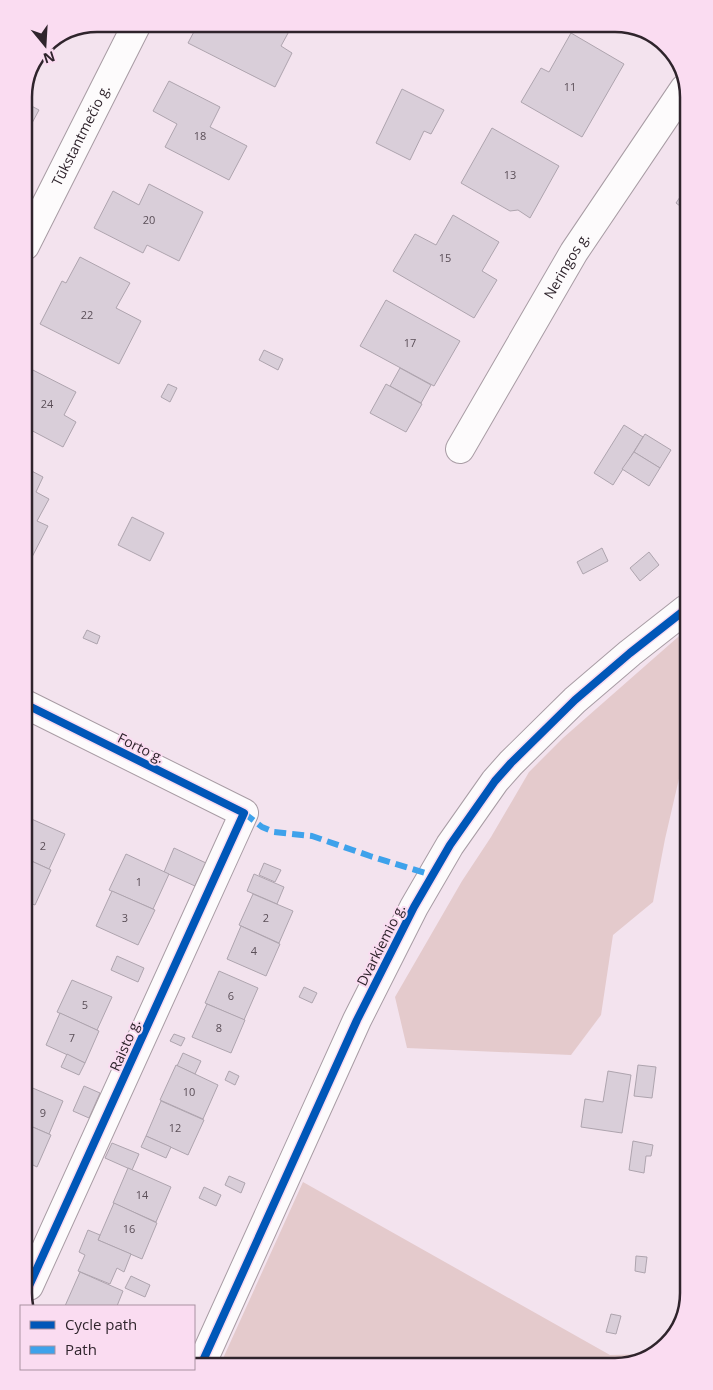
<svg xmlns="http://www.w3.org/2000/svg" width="713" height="1390" font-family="'Open Sans',sans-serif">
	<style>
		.green { fill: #e4cacc }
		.building { fill: #d9ced9; stroke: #aea4ae }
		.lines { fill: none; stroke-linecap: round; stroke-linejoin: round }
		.minor-casing { stroke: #a89ca4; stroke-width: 30 }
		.minor { stroke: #fdfbfc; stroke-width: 28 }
		.quiet { stroke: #3ea2eb; stroke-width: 6; stroke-dasharray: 12 6; stroke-linecap: butt }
		.cycleway-casing { stroke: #fadcf1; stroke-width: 11 }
		.cycleway { stroke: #0057b8; stroke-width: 8 }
		.labels { text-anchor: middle; stroke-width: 4; stroke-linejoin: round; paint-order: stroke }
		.number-label { font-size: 11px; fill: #5a4e57 }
		.street-label { font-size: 14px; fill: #2f242c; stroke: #fadcf1 }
		.rim { fill: none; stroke: #2f242c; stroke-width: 2.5 }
	</style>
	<rect width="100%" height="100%" fill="#f3e3ee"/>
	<g class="green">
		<polygon points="686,630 687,744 665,839 653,902 613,935 601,1015 571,1055 407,1048 395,997 462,881 491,837 529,772 563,738"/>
		<polygon points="303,1182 610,1355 652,1354 644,1361 220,1365"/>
	</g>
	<g class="building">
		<polygon points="198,24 293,24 281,46 292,53 275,87 188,43"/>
		<polygon points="571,33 624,64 582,137 521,102 541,68 549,72"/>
		<polygon points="169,81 220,107 210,127 247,146 229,180 165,147 177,124 153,111"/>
		<polygon points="402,89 444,110 431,134 424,131 410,160 376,143"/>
		<polygon points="24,102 39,110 24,138"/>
		<polygon points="492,128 559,166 530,218 518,210 510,211 461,183"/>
		<polygon points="149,184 203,212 179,261 147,245 143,253 94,228 113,191 139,205"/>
		<polygon points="684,191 684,209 676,203"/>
		<polygon points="453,215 499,242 482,271 497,280 474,318 393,271 415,234 436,245"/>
		<polygon points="80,257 130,283 116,308 141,321 119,364 40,324 62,281 66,283"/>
		<polygon points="386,300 460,341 434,386 360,346"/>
		<polygon points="264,350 283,359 278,370 259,360"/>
		<polygon points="25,366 76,392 64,415 76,422 63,447 25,427"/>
		<polygon points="400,368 431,385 421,403 390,386"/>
		<polygon points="168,384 177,388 170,402 161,397"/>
		<polygon points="386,384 422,404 406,432 370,413"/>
		<polygon points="624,425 643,437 613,485 594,473"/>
		<polygon points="645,434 671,450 660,468 634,452"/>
		<polygon points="634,452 660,468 649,486 622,469"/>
		<polygon points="26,468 43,477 36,492 49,499 37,521 48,526 31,559 26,556"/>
		<polygon points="132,517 164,533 150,561 118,545"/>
		<polygon points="602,548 608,561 583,574 577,562"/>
		<polygon points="649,552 659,565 640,581 630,568"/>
		<polygon points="87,630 100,636 97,644 83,638"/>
		<polygon points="27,817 65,834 49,869 27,859"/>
		<polygon points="174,848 206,863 195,886 164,872"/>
		<polygon points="126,854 169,874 153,909 109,890"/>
		<polygon points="27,859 51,870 35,905 27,902"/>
		<polygon points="264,863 281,870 275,882 259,875"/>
		<polygon points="254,874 284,887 277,904 247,891"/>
		<polygon points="112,891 155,910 138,945 96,926"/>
		<polygon points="253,894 293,911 279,943 239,925"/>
		<polygon points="241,926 280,944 266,976 227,959"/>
		<polygon points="117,956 144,968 138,982 111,970"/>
		<polygon points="219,971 258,988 244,1020 205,1003"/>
		<polygon points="72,980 112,997 97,1030 57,1012"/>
		<polygon points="304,987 317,993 312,1003 299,997"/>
		<polygon points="207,1004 245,1020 231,1053 192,1037"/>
		<polygon points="60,1013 99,1031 85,1063 46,1045"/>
		<polygon points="174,1034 185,1038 181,1046 170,1041"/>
		<polygon points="183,1053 201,1061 195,1074 177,1066"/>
		<polygon points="67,1054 85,1063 79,1075 61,1067"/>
		<polygon points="176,1065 218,1085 203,1119 160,1100"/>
		<polygon points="638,1065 656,1067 652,1098 634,1096"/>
		<polygon points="229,1071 239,1076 235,1085 225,1080"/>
		<polygon points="608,1071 631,1075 622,1133 581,1127 585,1099 603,1102"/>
		<polygon points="28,1086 63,1101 49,1134 28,1125"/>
		<polygon points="84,1086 100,1093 89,1118 73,1111"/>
		<polygon points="161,1101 204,1120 188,1155 146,1136"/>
		<polygon points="28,1125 51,1135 37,1167 29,1163"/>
		<polygon points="146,1136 171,1147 166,1158 141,1147"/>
		<polygon points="633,1141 653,1145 651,1156 646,1156 644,1173 629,1170"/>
		<polygon points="112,1143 139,1154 132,1170 105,1158"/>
		<polygon points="128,1168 171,1187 156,1222 113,1203"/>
		<polygon points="229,1176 245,1183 241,1193 225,1185"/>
		<polygon points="204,1187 221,1195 216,1206 199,1198"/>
		<polygon points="114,1203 157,1223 142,1259 98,1240"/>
		<polygon points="88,1230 100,1235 98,1240 131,1254 124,1272 117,1268 110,1284 78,1271 85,1255 79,1252"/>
		<polygon points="636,1256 647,1257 645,1273 635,1271"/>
		<polygon points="80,1272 123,1291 117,1306 65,1306"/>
		<polygon points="131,1276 150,1285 145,1297 125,1288"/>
		<polygon points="611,1314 621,1316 616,1334 606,1332"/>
	</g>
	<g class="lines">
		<g class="minor-casing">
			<g id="minor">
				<path id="s1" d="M25,246L137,24"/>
				<path id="s2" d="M460,449L574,252L684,89"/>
				<polyline points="27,705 244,813 29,1286"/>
				<polyline points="201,1365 357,1020 414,907 450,845 495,781 511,763 575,700 630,653 686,609"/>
			</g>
		</g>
		<use href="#minor" class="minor"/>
		<polyline class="quiet" points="244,813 262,827 274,832 312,836 370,856 432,875"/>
		<g class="cycleway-casing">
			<g id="cycleway">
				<polyline points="27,705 244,813 29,1286"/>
				<polyline points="201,1365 357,1020 414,907 450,845 495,781 511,763 575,700 630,653 686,609"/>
			</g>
		</g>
		<use href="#cycleway" class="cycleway"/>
	</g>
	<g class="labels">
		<g class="number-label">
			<text x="570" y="91">11</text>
			<text x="200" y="140">18</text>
			<text x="510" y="179">13</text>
			<text x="149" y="224">20</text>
			<text x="445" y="262">15</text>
			<text x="87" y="319">22</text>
			<text x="410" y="347">17</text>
			<text x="47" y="408">24</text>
			<text x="43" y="850">2</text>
			<text x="139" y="886">1</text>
			<text x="125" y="922">3</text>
			<text x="266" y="922">2</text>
			<text x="254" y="955">4</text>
			<text x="231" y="1000">6</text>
			<text x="85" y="1009">5</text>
			<text x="219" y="1032">8</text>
			<text x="72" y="1042">7</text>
			<text x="189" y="1096">10</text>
			<text x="43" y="1117">9</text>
			<text x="175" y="1132">12</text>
			<text x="142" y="1199">14</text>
			<text x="129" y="1233">16</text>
		</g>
		<g class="street-label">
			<text dy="5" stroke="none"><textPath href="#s1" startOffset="124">Tūkstantmečio g.</textPath></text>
			<text dy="5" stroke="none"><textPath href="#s2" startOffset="212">Neringos g.</textPath></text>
			<text transform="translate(141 748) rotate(26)" y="5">Forto g.</text>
			<text transform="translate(381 945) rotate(-63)" y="5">Dvarkiemio g.</text>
			<text transform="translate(125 1045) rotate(-66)" y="5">Raisto g.</text>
		</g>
	</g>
	<path d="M0 0H713V1390H0ZM97 32H615A65 65 0 0 1 680 97V1293A65 65 0 0 1 615 1358H97A65 65 0 0 1 32 1293V97A65 65 0 0 1 97 32Z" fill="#fadcf1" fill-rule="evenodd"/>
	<path class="rim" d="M97 32H615A65 65 0 0 1 680 97V1293A65 65 0 0 1 615 1358H97A65 65 0 0 1 32 1293V97A65 65 0 0 1 97 32Z"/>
	<rect x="20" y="1305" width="175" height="65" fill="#fadcf1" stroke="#a992a2"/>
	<rect x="30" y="1321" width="25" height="8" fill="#0057b8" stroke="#a992a2"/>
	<text x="65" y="1330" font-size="15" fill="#2f242c">Cycle path</text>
	<rect x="30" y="1346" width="25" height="8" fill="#3ea2eb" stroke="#a992a2"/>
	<text x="65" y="1355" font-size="15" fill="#2f242c">Path</text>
	<g transform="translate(45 45) rotate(162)" stroke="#fadcf1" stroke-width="4" paint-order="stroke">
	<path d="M0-4L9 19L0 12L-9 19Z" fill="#2f242c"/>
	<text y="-8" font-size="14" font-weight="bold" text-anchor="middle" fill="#2f242c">N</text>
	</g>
</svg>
